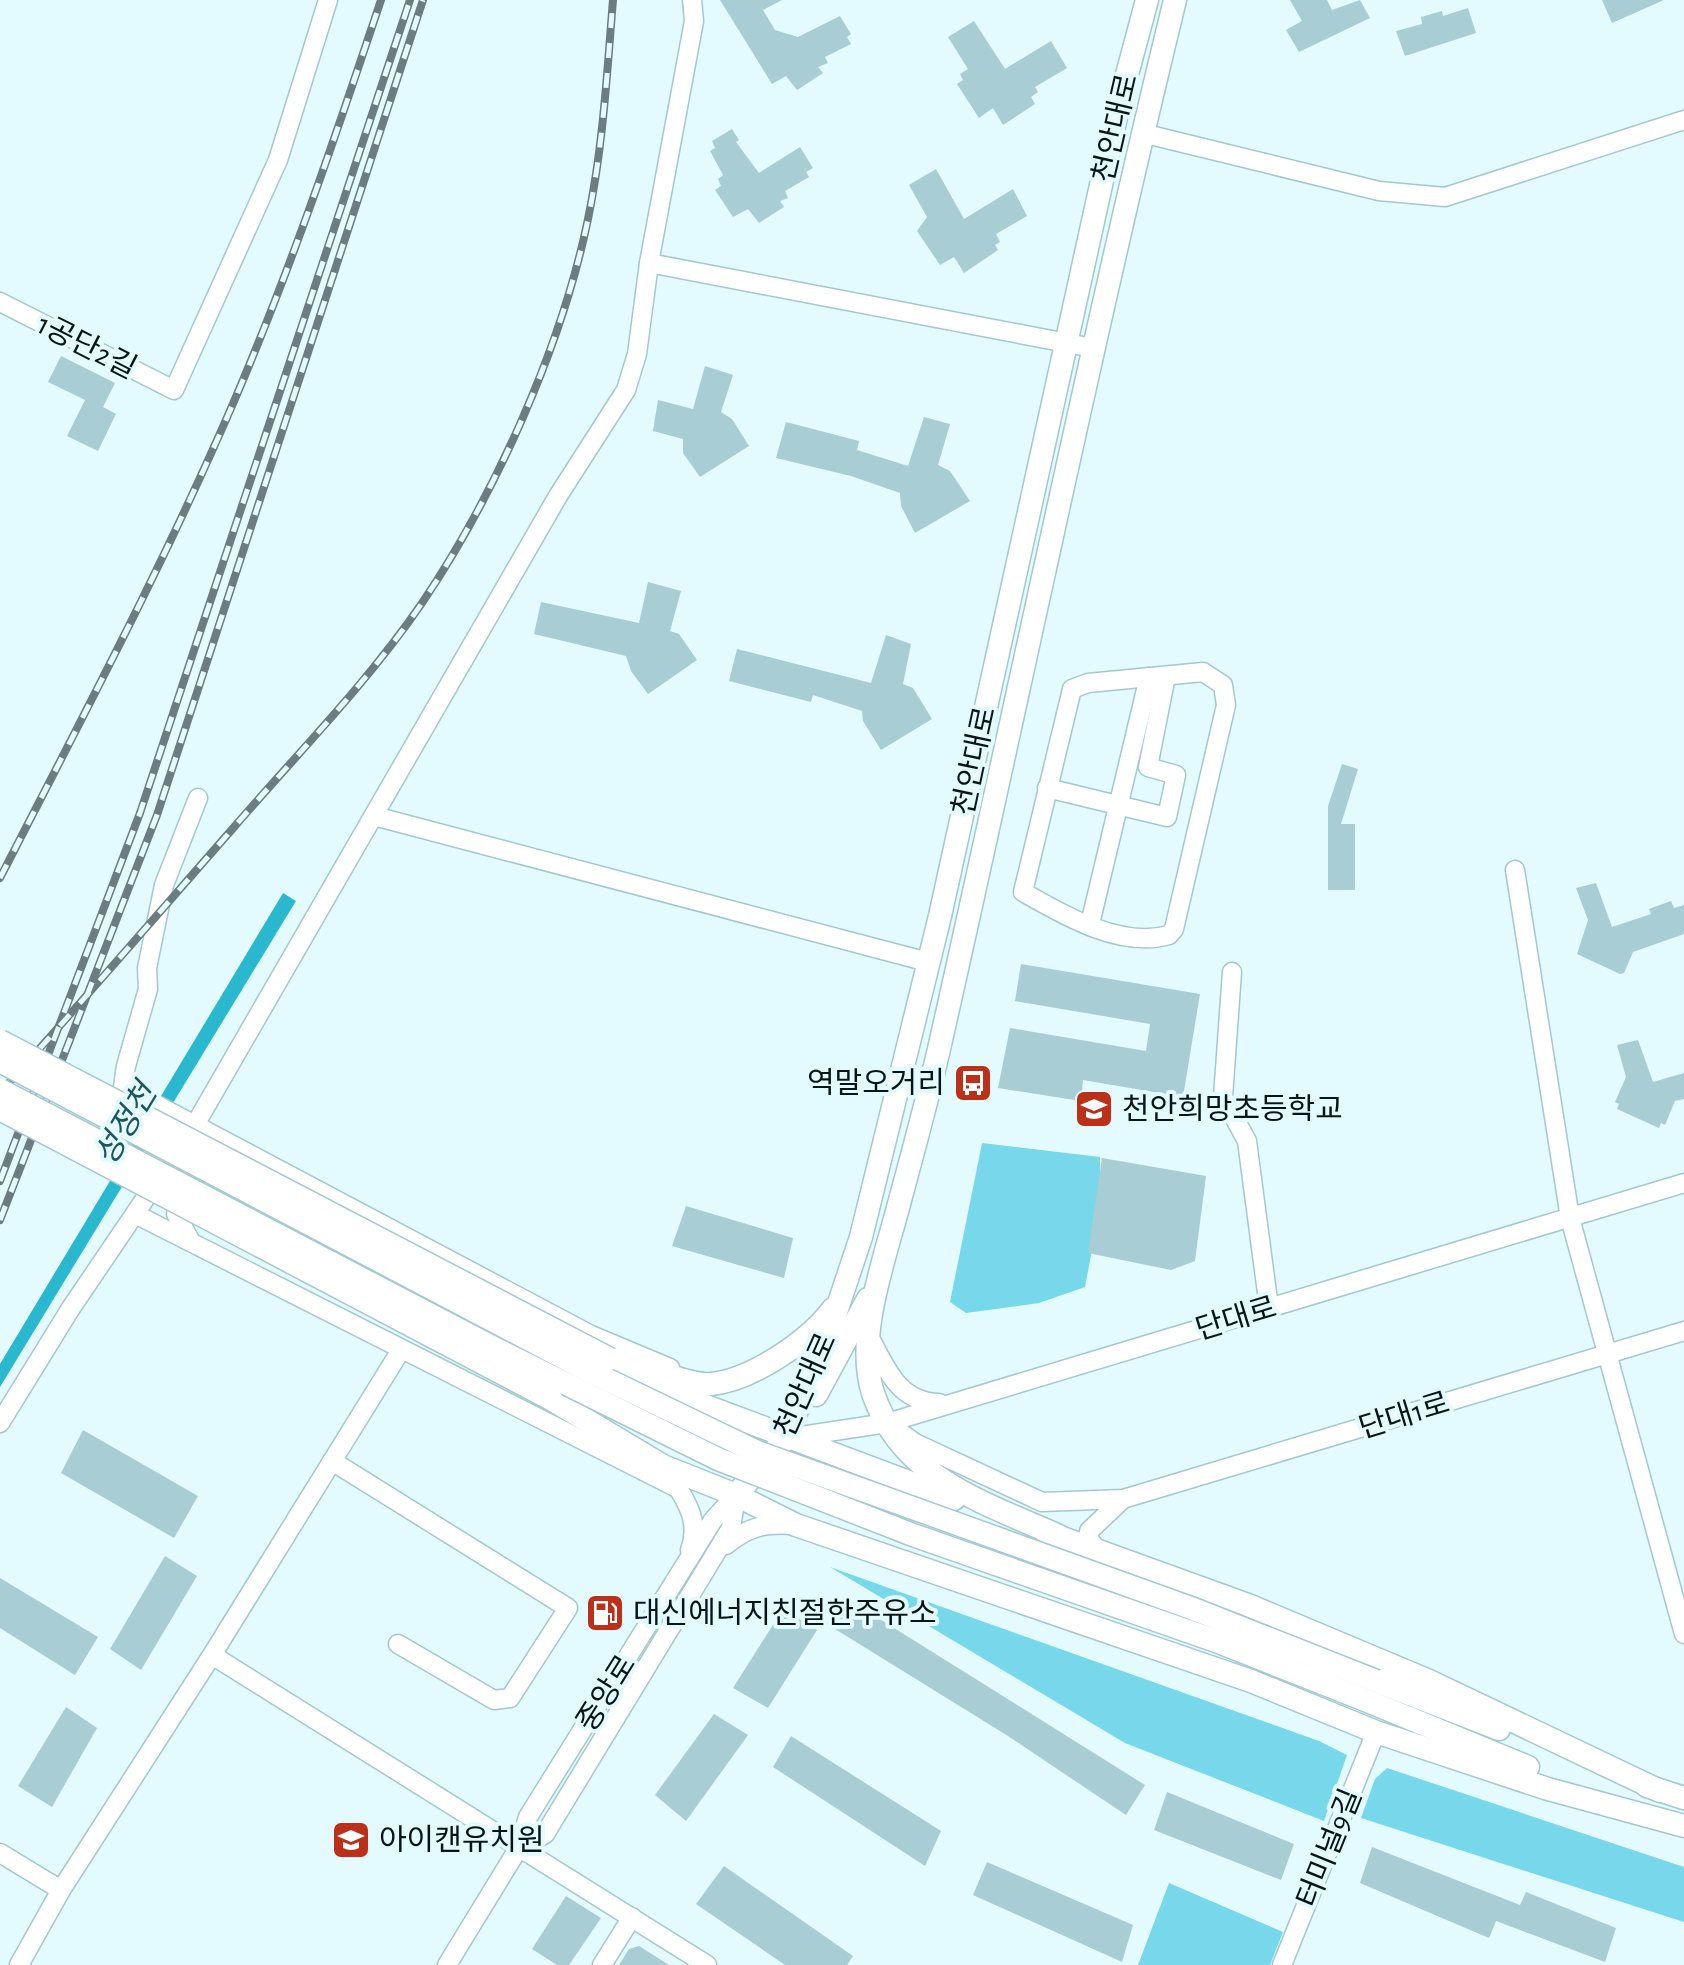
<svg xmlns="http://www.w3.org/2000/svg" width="1684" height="1965" font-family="'Alegreya Sans','Noto Sans KR',sans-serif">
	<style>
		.green { fill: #77d8eb }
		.water { fill: #2ab8cf }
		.building { fill: #a8cdd4 }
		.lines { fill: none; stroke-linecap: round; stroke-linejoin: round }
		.minor-casing { stroke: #a3c8cf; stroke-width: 21 }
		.major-casing { stroke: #a3c8cf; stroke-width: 25 }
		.minor { stroke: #fff; stroke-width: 18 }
		.major { stroke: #fff; stroke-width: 22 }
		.rail-casing { stroke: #6c7d81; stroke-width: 8 }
		.rail { stroke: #e3fafe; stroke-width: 5; stroke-dasharray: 15; stroke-linecap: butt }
		.major-bridge-casing { stroke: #a3c8cf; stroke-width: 25; stroke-linecap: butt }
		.major-bridge { stroke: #fff; stroke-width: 22 }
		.labels { text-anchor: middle; stroke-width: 8; stroke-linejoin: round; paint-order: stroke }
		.street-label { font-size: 30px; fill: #081518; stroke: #e3fafe }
		.poi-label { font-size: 30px; fill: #081518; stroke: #e3fafe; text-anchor: start }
		.water-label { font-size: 32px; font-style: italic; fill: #1d545e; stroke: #e3fafe }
	</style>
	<rect width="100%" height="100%" fill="#e3fafe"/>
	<g class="green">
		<polygon points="982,1143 1100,1157 1100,1208 1085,1287 1039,1303 966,1313 950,1302"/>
		<polygon points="830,1567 1319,1741 1347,1755 1324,1821 1125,1743"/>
		<polygon points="1387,1768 1684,1867 1684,1922 1361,1818 1375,1779"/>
		<polygon points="1169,1883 1283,1932 1270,1965 1138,1965"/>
	</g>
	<polygon class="water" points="283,893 296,901 0,1387 0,1364"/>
	<g class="building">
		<polygon points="720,0 782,0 763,10 775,30 798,37 840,16 851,34 847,37 851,44 825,57 828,63 818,67 823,73 797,90 786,76 772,84"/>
		<polygon points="1290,0 1327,0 1332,10 1360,0 1370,18 1299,52 1286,30 1302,21"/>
		<polygon points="1602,0 1664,0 1612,23"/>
		<polygon points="1468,8 1476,33 1405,56 1396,31 1422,24 1421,17 1442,11 1443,16"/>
		<polygon points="974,21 1005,69 1051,41 1067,68 1035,87 1038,92 1031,97 1035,104 1003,125 993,108 979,118 957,84 963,80 960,74 968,69 948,37"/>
		<polygon points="732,129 739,140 736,142 759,173 800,147 813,168 806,172 809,177 785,191 788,198 780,201 784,207 759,223 748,209 733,217 715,190 721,186 718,179 723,175 710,151 715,148 712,141"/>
		<polygon points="936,169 964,219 1013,189 1027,216 996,234 1000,242 995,245 998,250 964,273 954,257 940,265 917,231 927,217 909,185"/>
		<polygon points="61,356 115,383 103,407 116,414 98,451 67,436 85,400 48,382"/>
		<polygon points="705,366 733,375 721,412 732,419 749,446 700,477 683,453 683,439 653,431 658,400 693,409"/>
		<polygon points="924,417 950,424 938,465 950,471 970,501 915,533 901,506 900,493 851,476 776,458 786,422 859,441 857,450 908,466"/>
		<polygon points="648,582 681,591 670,631 679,634 697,660 648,694 631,671 626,656 534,634 541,602 639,623"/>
		<polygon points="886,635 911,644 903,684 913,688 932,719 881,750 863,721 862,711 813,695 811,702 729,681 737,649 871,683"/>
		<polygon points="1342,764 1358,769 1341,824 1355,824 1355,890 1328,890 1328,806"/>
		<polygon points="1596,883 1612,927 1651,914 1649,909 1671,901 1674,908 1684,905 1684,934 1633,952 1624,973 1620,974 1577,954 1588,920 1576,888"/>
		<polygon points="1021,964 1200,994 1183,1097 1083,1080 1081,1101 998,1088 1010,1028 1146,1051 1150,1024 1015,1001"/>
		<polygon points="1638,1040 1653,1082 1684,1073 1684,1099 1675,1101 1665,1125 1661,1123 1659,1128 1617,1109 1619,1104 1615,1102 1626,1077 1617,1045"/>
		<polygon points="1102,1158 1206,1176 1195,1261 1171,1270 1088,1253"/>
		<polygon points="686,1206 793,1238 784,1278 672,1246"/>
		<polygon points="83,1430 198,1496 174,1538 61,1473"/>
		<polygon points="165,1556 197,1576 141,1670 110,1649"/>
		<polygon points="0,1578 98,1637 75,1675 0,1628"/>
		<polygon points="846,1598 1145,1785 1126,1815 1008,1736 827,1624"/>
		<polygon points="783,1609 817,1630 768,1708 733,1688"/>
		<polygon points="66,1707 97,1728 52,1807 18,1786"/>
		<polygon points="714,1714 748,1735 686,1821 655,1795"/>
		<polygon points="791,1736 941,1831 925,1866 773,1767"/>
		<polygon points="1167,1792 1294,1844 1281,1880 1154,1830"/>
		<polygon points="1372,1847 1520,1905 1526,1892 1616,1928 1605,1962 1496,1921 1489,1938 1360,1883"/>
		<polygon points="987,1862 1133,1925 1122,1962 973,1895"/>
		<polygon points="724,1866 853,1956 847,1965 785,1965 696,1904"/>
		<polygon points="566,1896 601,1918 569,1965 557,1965 532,1949"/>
		<polygon points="639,1946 669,1965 619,1965 629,1949"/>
	</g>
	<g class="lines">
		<g class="minor-casing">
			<g id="minor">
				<polyline points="1142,133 1379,191 1445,197 1684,120"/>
				<polyline points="649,263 1093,348"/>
				<polyline points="0,302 174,390 278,160 328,0"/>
				<path d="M1203,672L1223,685L1226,705L1174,929L1169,935C1121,949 1063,915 1023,892L1072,689L1088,683Z"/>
				<polyline points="1047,788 1167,817 1176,775 1148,767 1166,676"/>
				<polyline points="198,798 164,885 147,968 148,989 126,1066 123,1087 591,1335 670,1368"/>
				<polyline points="374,816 928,962"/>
				<polyline points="1515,870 1570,1218 1684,1634"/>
				<polyline points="1090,924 1149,677"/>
				<polyline points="1232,972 1223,1097 1247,1141 1269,1308"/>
				<polyline points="137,1215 679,1489"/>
				<polyline points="191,1242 176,1214 188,1175 204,1156"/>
				<path d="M870,1338C887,1370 899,1402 939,1403"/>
				<polyline points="0,1423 71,1308 195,1125 558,496 626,390 637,354 649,263 694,21 692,0"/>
				<polyline points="897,1430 915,1443 1042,1502 1123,1499 1684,1331"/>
				<polyline points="788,1438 887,1423 1684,1183"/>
				<polyline points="332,1461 568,1608 510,1698 494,1700 398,1644"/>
				<path d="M674,1482C688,1503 700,1524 690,1550"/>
				<path d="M726,1545C748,1527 764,1523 793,1525"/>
				<polyline points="1099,1551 1089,1540 1089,1531 1123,1499"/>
				<polyline points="212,1655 707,1965"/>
				<polyline points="518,1849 545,1834 731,1528 736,1496"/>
				<polyline points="0,1853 61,1890"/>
				<polyline points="19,1965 61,1890 212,1655 401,1350"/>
				<polyline points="447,1965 518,1849 528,1817 713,1520 736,1495"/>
				<polyline points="602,1965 632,1917"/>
				<polyline points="1282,1965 1376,1732"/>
			</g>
		</g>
		<g class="major-casing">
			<g id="major">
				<polyline points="610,1359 695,1402 954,1499"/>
				<path d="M650,1370C668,1374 693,1386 711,1384C752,1380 809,1341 833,1309"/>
				<polyline points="816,1395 868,1299"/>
				<polyline points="551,1399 663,1466 736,1495 796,1525 1251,1681 1376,1732 1548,1789 1684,1826"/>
				<polyline points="736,1495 785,1439 826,1342 861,1237 940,916 1118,108 1147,0"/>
				<polyline points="1046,1532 1248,1605 1429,1681 1660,1791"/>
				<path d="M1059,1536C985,1503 901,1478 873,1393C855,1338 885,1258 899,1204C913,1152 927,1101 939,1049C1018,699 1090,348 1175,0"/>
				<polyline points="1376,1681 1499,1729"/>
				<polyline points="1370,1702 1528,1767"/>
				<polyline points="1647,1786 1684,1798"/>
			</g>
		</g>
		<use href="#minor" class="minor"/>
		<use href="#major" class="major"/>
		<g class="rail-casing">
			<g id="rail">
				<path d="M0,878C81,720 165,562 235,399C291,268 336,135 381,0"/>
				<path d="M0,1093C79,1005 157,915 235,826C298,753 368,682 422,603C495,495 562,346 588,219C603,147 607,73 613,0"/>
				<polyline points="0,1181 140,813 410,0"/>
				<polyline points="0,1220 157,815 423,0"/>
			</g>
		</g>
		<use href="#rail" class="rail"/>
		<g class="major-bridge-casing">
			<g id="major-bridge">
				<polyline points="0,1041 610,1359"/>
				<polyline points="0,1061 587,1370 757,1452 1191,1608 1376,1681"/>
				<polyline points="0,1090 494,1348 718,1459 913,1535 1216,1641 1370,1702"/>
				<polyline points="0,1109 551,1399"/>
			</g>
		</g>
		<use href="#major-bridge" class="major-bridge"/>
	</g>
	<defs>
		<g id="bus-square" transform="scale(2)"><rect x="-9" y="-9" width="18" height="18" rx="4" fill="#bc301a" stroke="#e3fafe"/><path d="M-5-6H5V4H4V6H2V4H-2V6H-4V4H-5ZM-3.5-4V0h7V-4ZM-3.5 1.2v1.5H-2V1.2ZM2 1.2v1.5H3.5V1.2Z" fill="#fff"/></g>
		<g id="school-square" transform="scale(2)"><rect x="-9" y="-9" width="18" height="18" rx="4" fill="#bc301a" stroke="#e3fafe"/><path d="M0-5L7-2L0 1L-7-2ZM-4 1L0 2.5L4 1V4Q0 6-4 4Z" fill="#fff"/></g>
		<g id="fuel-square" transform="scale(2)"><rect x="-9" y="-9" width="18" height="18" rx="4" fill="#bc301a" stroke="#e3fafe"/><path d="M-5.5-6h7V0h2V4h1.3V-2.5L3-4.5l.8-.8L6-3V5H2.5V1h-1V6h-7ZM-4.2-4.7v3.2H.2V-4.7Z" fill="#fff"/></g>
	</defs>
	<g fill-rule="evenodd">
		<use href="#bus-square" x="973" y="1083"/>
		<use href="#school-square" x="1094" y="1109"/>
		<use href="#fuel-square" x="605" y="1613"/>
		<use href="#school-square" x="351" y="1840"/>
	</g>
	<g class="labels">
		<g class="street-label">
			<text transform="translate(1115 128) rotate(-77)" y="10">천안대로</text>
			<text transform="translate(87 346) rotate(27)" y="10">1공단2길</text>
			<text transform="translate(974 761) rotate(-78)" y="10">천안대로</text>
			<text transform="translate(1236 1318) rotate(-17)" y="10">단대로</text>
			<text transform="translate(805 1385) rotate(-66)" y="10">천안대로</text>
			<text transform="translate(1404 1415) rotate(-17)" y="10">단대1로</text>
			<text transform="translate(606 1693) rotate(-58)" y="10">중앙로</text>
			<text transform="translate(1329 1848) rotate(-68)" y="10">터미널9길</text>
		</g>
		<g class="poi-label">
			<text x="945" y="1093" text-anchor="end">역말오거리</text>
			<text x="1122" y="1119">천안희망초등학교</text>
			<text x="633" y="1623">대신에너지친절한주유소</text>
			<text x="379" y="1850">아이캔유치원</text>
		</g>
		<g class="water-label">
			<text transform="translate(125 1124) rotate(-59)" y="11">성정천</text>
		</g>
	</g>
</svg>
